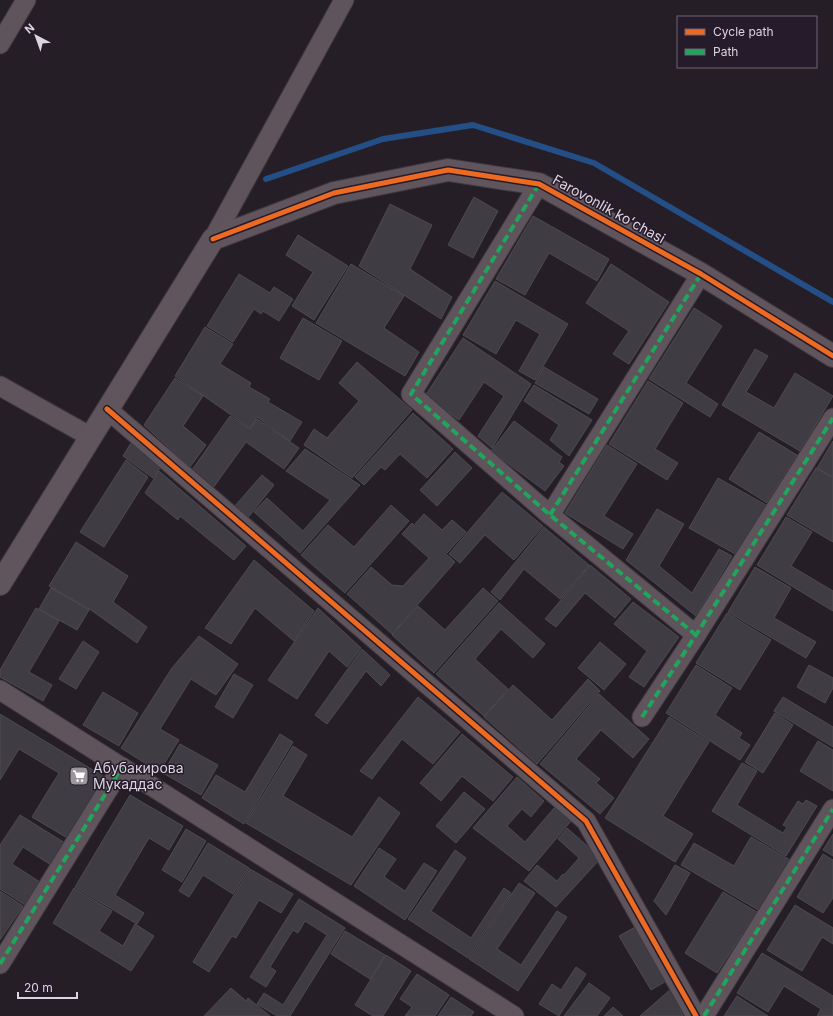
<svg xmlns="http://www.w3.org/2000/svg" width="833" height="1016" font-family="Inter,sans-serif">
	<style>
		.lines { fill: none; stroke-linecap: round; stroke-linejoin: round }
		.stream { stroke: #244e86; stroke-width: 6 }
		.building { fill: #3f3c43; stroke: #4e4a52 }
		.street-casing { stroke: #3e383f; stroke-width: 21 }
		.secondary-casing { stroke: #3e383f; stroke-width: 24 }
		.street { stroke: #5f545b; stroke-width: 19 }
		.secondary { stroke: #61555d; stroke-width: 22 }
		.quiet { stroke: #20a55d; stroke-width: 4; stroke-dasharray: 8 4; stroke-linecap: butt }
		.cycleway-casing { stroke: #261b2a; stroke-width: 8 }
		.cycleway { stroke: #ed6a23; stroke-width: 5 }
		.labels { text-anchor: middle; stroke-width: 3; stroke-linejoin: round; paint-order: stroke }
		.street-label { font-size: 14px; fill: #dbd5df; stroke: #261b2a }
		.poi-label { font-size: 14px; fill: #dbd5df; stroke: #261b2a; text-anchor: start }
	</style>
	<rect width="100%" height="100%" fill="#251e26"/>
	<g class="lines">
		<polyline class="stream" points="266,179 383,139 473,125 594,163 833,302"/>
	</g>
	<g class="building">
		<polygon points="474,197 498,211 473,258 448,245"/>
		<polygon points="390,204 432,225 410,269 452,297 441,319 359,266"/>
		<polygon points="533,216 609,259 597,281 549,253 525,295 496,279"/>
		<polygon points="298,235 348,266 314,320 292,306 313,272 286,255"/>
		<polygon points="351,264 404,296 384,328 419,352 405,376 316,323"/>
		<polygon points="611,264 669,302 629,364 613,354 629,331 586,303"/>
		<polygon points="239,274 270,293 274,287 293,299 279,321 263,311 261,314 254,309 233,342 207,326"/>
		<polygon points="495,281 568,324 535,380 519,371 540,334 516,320 496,354 463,335"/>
		<polygon points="694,308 722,326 686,383 718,404 710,417 649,379"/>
		<polygon points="303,318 342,341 319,380 280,358"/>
		<polygon points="205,327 233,344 220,364 251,383 249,387 270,399 268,402 302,422 290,441 257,417 250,428 175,376"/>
		<polygon points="463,338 531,384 492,448 478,436 504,396 484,382 459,420 425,396"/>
		<polygon points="755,349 768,356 746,392 774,408 795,373 833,396 800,451 722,405"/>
		<polygon points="357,362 412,410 352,478 304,445 314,429 327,438 359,401 339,383"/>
		<polygon points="544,367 598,399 589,414 535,383"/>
		<polygon points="175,378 203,396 183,426 206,445 190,467 144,425"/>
		<polygon points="648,381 683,403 655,449 678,463 667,480 609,444"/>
		<polygon points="534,385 592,420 569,456 550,440 559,425 524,401"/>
		<polygon points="413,413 453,449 427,478 400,454 385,470 381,467 364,485 355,477"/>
		<polygon points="230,416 250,429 257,419 299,448 284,469 246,442 213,488 192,470"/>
		<polygon points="514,421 562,457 559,462 564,466 545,491 491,451"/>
		<polygon points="759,432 797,455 767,503 729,479"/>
		<polygon points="833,441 833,477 817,468"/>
		<polygon points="131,443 160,468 153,478 123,456"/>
		<polygon points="607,445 637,464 604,516 633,534 623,549 565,513"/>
		<polygon points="305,449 360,485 300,553 254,512 267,498 303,531 330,500 286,471"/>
		<polygon points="455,452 472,468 437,506 420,490"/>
		<polygon points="126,460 148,477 104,547 80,532"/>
		<polygon points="816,468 833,478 833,542 787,515"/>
		<polygon points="159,471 246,546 234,560 180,516 178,520 145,493"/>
		<polygon points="262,475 274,485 247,519 234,507"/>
		<polygon points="718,478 766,505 737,555 689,528"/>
		<polygon points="502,492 543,526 514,560 485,535 460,563 449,554"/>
		<polygon points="391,505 409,521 345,593 301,555 328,525 354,547"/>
		<polygon points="657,509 684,524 659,566 692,593 719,549 732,556 696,616 626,560"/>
		<polygon points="424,514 442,530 452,520 466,532 447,553 415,524"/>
		<polygon points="786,517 812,532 791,566 833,591 833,611 757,565"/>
		<polygon points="412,523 455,562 392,634 347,594 371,567 392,585 403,586 429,558 402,534"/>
		<polygon points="544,527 589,565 560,599 524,569 500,600 491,592"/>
		<polygon points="76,542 128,576 113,602 147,627 137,643 91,610 49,586"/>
		<polygon points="254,560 314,611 294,641 255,608 231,644 205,628"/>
		<polygon points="590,565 631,599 615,618 585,593 556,627 545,619"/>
		<polygon points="755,567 791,588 774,618 816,642 806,658 728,612"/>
		<polygon points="51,588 89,610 77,630 39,609"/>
		<polygon points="483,588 498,601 434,673 392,635 418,606 445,630"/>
		<polygon points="633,602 679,637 644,687 629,677 647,651 614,624"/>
		<polygon points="499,603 545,644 533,658 501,629 475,659 508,689 484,716 436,674"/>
		<polygon points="36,608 59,621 29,672 52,685 43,701 0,677 0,670"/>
		<polygon points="318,608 361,648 347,667 329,651 297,699 268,680"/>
		<polygon points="727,613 771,640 740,690 696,663"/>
		<polygon points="199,636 238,664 216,695 191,679 160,729 179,740 159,772 121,748 172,668"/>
		<polygon points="83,641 99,652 76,689 59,679"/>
		<polygon points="600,642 626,664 604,690 578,668"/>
		<polygon points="362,649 390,675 381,686 366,671 327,724 315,715"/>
		<polygon points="696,665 732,688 715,715 742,733 739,738 750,745 740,760 666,713"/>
		<polygon points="809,665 833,678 833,688 825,703 797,687"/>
		<polygon points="234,674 253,685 233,718 215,707"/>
		<polygon points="588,679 600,691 537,764 484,717 513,685 552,720"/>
		<polygon points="103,692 138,713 119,746 83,725"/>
		<polygon points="599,694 649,739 633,758 601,730 576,759 600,779 596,783 614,798 600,814 540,764"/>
		<polygon points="418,697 460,732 433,764 402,739 372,779 360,771"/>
		<polygon points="783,697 833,727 833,747 774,711"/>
		<polygon points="775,713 793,725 763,773 745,762"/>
		<polygon points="0,714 106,778 69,839 32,817 59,773 19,749 0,780"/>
		<polygon points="669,717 709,742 663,816 693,834 675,862 605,818"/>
		<polygon points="280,734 293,742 244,824 202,798 216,775 245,792"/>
		<polygon points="462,734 513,777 493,801 462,776 441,801 420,783"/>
		<polygon points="818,741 833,750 833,791 800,771"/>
		<polygon points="180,744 218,765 201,795 163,773"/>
		<polygon points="293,746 307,755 283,796 352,837 379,797 400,813 351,885 246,823"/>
		<polygon points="742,763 757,771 737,805 783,833 787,827 783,825 798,801 803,804 806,800 817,806 786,856 712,811"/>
		<polygon points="517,777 544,801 531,817 522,809 507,826 525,842 555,807 571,821 529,871 473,828"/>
		<polygon points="464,792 485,809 456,843 436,826"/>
		<polygon points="130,795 183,826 169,850 149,838 115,895 144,913 137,924 75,887"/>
		<polygon points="20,815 65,843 51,865 23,847 12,864 40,882 25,905 0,889 0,845"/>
		<polygon points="567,828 601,858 556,907 524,881 537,865 557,881 563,874 564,875 579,858 558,839"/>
		<polygon points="186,829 206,841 182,882 162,870"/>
		<polygon points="833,834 833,856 823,850"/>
		<polygon points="751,837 790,860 760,911 681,865 694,843 734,866"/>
		<polygon points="208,843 249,868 233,894 203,875 189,897 179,891"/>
		<polygon points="379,848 396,859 384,877 405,891 424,863 437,871 405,920 354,886"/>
		<polygon points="455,850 466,858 431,911 471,938 504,888 511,893 468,958 408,919"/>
		<polygon points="823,854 833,860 833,898 823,913 797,897"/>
		<polygon points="675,865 690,873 666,915 654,901"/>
		<polygon points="250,869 293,894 281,913 259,900 236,938 232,936 209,972 193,962"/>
		<polygon points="519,883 535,893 497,949 521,965 557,911 567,917 518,991 469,959"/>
		<polygon points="74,888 112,911 99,931 123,946 135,924 154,936 131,971 53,923"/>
		<polygon points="0,891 23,906 0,940"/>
		<polygon points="723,892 757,912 717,973 685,953"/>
		<polygon points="299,899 345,928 290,1016 277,1016 257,1004 264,993 283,1005 327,935 305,921 298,933 293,930 270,967 276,971 266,987 250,977"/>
		<polygon points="795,905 833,928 833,944 822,937 802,971 767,950"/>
		<polygon points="637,926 668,980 651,990 619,936"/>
		<polygon points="345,931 385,955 370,979 331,954"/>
		<polygon points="762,953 833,996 833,1016 817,1016 821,1009 784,986 768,1012 737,993"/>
		<polygon points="386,955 411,971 383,1016 373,1016 355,1005"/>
		<polygon points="576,967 586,974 559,1016 539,1004 552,984 561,990"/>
		<polygon points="417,974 449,995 435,1016 405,1016 412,1007 400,999"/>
		<polygon points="589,983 610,998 597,1016 564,1016"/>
		<polygon points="231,988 246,1001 248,998 270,1016 204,1016"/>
		<polygon points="671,989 683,1016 640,1016"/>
		<polygon points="737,996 768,1016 724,1016"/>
		<polygon points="451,997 474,1012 471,1016 438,1016"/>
		<polygon points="613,1007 623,1016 604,1016"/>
	</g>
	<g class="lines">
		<g class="street-casing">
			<g id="street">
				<polyline points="0,44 26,0"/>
				<polyline points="539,184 411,394 550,515 696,635"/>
				<polyline points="213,239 344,0"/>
				<polyline points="0,386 91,437"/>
				<polyline points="107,409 586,821 696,1016"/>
				<polyline points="550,515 701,274"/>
				<polyline points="0,690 514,1016"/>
				<polyline points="642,717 696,635 833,418"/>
				<polyline points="0,964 122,767"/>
				<polyline points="704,1016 833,809"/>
			</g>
		</g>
		<g class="secondary-casing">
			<polyline id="secondary" points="0,584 213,239 334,193 448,170 539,184 701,274 833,356"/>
		</g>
		<use href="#street" class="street"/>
		<use href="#secondary" class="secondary"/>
		<g class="quiet">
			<polyline points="539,184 411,394 550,515 696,635"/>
			<polyline points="550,515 701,274"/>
			<polyline points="642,717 696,635 833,418"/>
			<polyline points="0,964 122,767"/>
			<polyline points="704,1016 833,809"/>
		</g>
		<g class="cycleway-casing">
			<g id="cycleway">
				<polyline points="213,239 334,193 448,170 539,184 701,274 833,356"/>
				<polyline points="107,409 586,821 696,1016"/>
			</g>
		</g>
		<use href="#cycleway" class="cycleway"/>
	</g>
	<defs>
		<g id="supermarket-square" transform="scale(1)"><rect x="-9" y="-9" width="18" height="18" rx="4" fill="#9b959e" stroke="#261b2a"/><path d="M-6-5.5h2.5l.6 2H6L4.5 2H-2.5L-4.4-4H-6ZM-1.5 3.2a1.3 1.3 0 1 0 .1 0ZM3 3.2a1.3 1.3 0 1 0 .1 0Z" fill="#fff"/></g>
	</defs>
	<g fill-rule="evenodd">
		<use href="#supermarket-square" x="79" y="776"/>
	</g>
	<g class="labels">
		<g class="street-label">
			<text transform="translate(609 209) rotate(29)" y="5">Farovonlik koʻchasi</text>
		</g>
		<g class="poi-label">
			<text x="93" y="773">Абубакирова<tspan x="93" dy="16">Мукаддас</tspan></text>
		</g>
	</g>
	<rect x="677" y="16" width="140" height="52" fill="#261b2a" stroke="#6e6572"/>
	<rect x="685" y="29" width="20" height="6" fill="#ed6a23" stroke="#6e6572"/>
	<text x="713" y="36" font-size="12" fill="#dbd5df">Cycle path</text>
	<rect x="685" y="49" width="20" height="6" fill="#20a55d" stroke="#6e6572"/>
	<text x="713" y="56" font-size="12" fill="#dbd5df">Path</text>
	<g transform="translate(36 36) rotate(319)" stroke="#261b2a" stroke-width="3" paint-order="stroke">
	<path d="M0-3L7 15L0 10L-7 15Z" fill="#dbd5df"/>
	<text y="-6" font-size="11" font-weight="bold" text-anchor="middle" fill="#dbd5df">N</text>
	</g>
	<path d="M18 992v6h59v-6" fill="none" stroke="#dbd5df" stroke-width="2"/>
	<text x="24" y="992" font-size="12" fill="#dbd5df" stroke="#261b2a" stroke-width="3" paint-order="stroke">20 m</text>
</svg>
